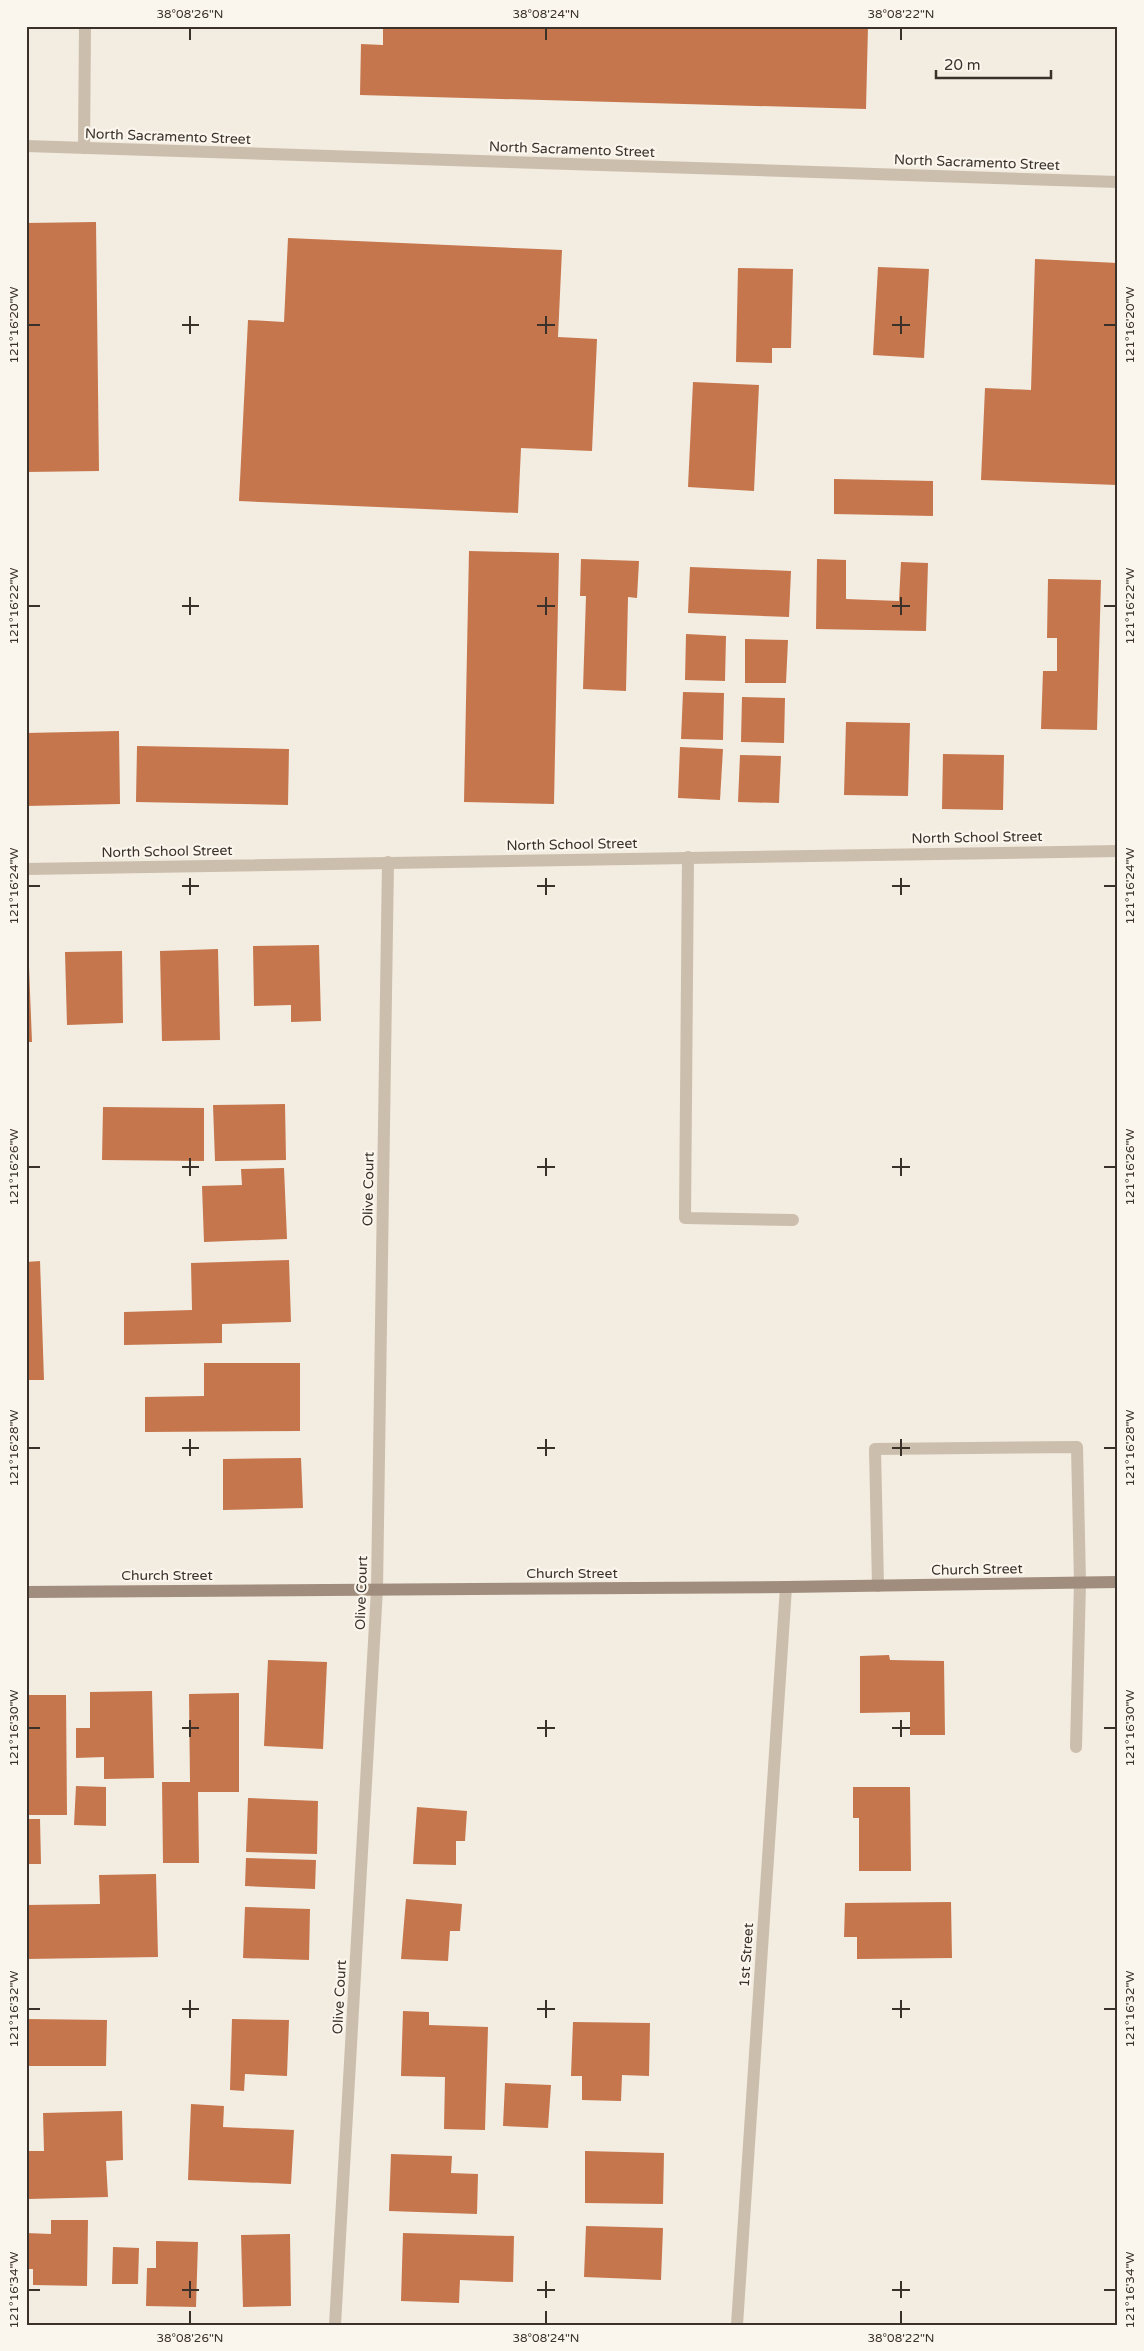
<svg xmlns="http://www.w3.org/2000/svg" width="1144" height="2351" font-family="'Varela Round',sans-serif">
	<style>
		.building { fill: #c6764c }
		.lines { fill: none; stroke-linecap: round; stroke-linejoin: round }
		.lane { stroke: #ccbeac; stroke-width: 12 }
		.street { stroke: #ccbeac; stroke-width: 12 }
		.secondary { stroke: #a08d7d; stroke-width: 12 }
		.ticks { fill: none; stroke: #3a312b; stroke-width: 2 }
		.labels { text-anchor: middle; stroke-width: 4.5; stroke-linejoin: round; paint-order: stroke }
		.street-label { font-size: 14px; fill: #3a312b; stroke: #faf6ed }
		.neatline { fill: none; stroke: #3a312b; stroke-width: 2 }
		.ticks-label { font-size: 12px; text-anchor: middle; fill: #3a312b }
	</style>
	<rect width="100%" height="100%" fill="#f3ece0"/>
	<g class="building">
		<polygon points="383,26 868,26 866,109 360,95 361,44 383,45"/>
		<polygon points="96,222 99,471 26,472 26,223"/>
		<polygon points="288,238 562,250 558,337 597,339 592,451 521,448 518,513 239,501 248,320 284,322"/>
		<polygon points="1035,259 1118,263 1117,485 981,480 985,388 1031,390"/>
		<polygon points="878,267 929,269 924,358 873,355"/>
		<polygon points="738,268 793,269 791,348 772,348 772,363 736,362"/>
		<polygon points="693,382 759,385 754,491 688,487"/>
		<polygon points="834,479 933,481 933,516 834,514"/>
		<polygon points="469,551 559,553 554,804 464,802"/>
		<polygon points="581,559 639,561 637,598 628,597 626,691 583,689 586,596 580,596"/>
		<polygon points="817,559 846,560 846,599 899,601 901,562 928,563 926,631 816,629"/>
		<polygon points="690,567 791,571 789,617 688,613"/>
		<polygon points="1048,579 1101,580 1097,730 1041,729 1043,671 1057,671 1057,638 1047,638"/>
		<polygon points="686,634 726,636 725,681 685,680"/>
		<polygon points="745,639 788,640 786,683 745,683"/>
		<polygon points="683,692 724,693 723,740 681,739"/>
		<polygon points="742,697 785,698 784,743 741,742"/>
		<polygon points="846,722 910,723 908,796 844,795"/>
		<polygon points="119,731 120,804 26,806 26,733"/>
		<polygon points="137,746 289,749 288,805 136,802"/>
		<polygon points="680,747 723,749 720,800 678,798"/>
		<polygon points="943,754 1004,755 1003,810 942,809"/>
		<polygon points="740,755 781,756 779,803 738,802"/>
		<polygon points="26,942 28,942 32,1042 26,1042"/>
		<polygon points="319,945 321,1021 291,1022 291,1005 254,1006 253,946"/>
		<polygon points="218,949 220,1040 162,1041 160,951"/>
		<polygon points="122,951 123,1023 67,1025 65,952"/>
		<polygon points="285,1104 286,1160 215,1161 213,1105"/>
		<polygon points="103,1107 204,1108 204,1161 102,1160"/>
		<polygon points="284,1168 287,1239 204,1242 202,1186 242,1185 241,1169"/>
		<polygon points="289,1260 291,1322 222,1324 222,1343 124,1345 124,1312 192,1310 191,1263"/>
		<polygon points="40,1261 44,1380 26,1380 26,1262"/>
		<polygon points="204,1363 300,1363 300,1431 145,1432 145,1397 204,1396"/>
		<polygon points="301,1458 303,1508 223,1510 223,1459"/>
		<polygon points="889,1655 890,1660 944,1661 945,1735 910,1735 910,1712 860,1713 860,1656"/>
		<polygon points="268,1660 327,1662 323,1749 264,1746"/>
		<polygon points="152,1691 154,1778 104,1779 104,1757 76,1758 76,1728 90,1728 90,1692"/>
		<polygon points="239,1693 239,1792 198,1792 199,1863 163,1863 162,1782 190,1782 189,1694"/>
		<polygon points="26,1695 66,1695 67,1815 26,1815"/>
		<polygon points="76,1786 106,1787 106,1826 74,1825"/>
		<polygon points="853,1787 910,1787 911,1871 859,1871 859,1818 853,1818"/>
		<polygon points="248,1798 318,1801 317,1854 246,1852"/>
		<polygon points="417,1807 467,1811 465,1841 456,1841 456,1865 413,1864"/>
		<polygon points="26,1819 40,1819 41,1864 26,1864"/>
		<polygon points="246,1858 316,1860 315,1889 245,1886"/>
		<polygon points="156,1874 158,1957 26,1959 26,1905 100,1904 99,1875"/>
		<polygon points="406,1899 462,1904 460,1931 450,1931 448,1961 401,1959"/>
		<polygon points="951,1902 952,1958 857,1959 857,1937 844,1937 845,1903"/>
		<polygon points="245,1907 310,1909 309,1960 243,1958"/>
		<polygon points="403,2011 429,2012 429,2025 488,2027 485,2130 444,2129 445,2077 401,2076"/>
		<polygon points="26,2019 107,2020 106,2066 26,2066"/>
		<polygon points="232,2019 289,2020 287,2076 245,2074 244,2091 230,2090"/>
		<polygon points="573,2022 650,2023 649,2076 622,2075 621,2101 582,2100 582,2076 571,2076"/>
		<polygon points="505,2083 551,2085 548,2128 503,2126"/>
		<polygon points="191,2104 224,2106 223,2127 294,2130 291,2184 188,2180"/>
		<polygon points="122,2111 123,2160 106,2161 108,2197 28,2199 28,2151 44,2151 43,2113"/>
		<polygon points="585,2151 664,2153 663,2204 585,2203"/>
		<polygon points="391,2154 452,2156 451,2173 478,2174 477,2214 389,2211"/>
		<polygon points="51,2220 88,2220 87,2286 33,2285 33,2269 26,2269 26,2233 51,2234"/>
		<polygon points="586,2226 663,2228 661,2280 584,2277"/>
		<polygon points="403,2233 514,2236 513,2282 460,2280 459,2303 401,2301"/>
		<polygon points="290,2234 291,2306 243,2307 241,2235"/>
		<polygon points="156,2241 198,2242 196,2307 146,2306 147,2268 156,2268"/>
		<polygon points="113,2247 139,2248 138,2284 112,2284"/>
	</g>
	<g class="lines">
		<g class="lane">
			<polyline points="84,148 85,26"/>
			<polyline points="688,857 685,1218 793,1220"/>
			<polyline points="878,1586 875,1449 1077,1447 1080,1582 1076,1747"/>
		</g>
		<g class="street">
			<polyline points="26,146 1118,182"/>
			<polyline points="26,869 1118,851"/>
			<polyline points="335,2325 377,1589 388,862"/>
			<polyline points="737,2325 786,1587"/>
		</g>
		<polyline class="secondary" points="26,1592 786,1587 1118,1582"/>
	</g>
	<path class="ticks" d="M190,28V40M546,28V40M901,28V40M190,316V334M546,316V334M901,316V334M28,325H40M182,325H199M537,325H555M892,325H910M1104,325H1116M190,597V615M546,597V615M901,597V615M28,606H40M182,606H199M537,606H555M892,606H910M1104,606H1116M190,878V895M546,878V895M901,878V895M28,886H40M182,886H199M537,886H555M892,886H910M1104,886H1116M190,1158V1176M546,1158V1176M901,1158V1176M28,1167H40M182,1167H199M537,1167H555M892,1167H910M1104,1167H1116M190,1439V1456M546,1439V1456M901,1439V1456M28,1448H40M182,1448H199M537,1448H555M892,1448H910M1104,1448H1116M190,1720V1737M546,1720V1737M901,1720V1737M28,1728H40M182,1728H199M537,1728H555M892,1728H910M1104,1728H1116M190,2000V2018M546,2000V2018M901,2000V2018M28,2009H40M182,2009H199M537,2009H555M892,2009H910M1104,2009H1116M190,2281V2298M546,2281V2298M901,2281V2298M28,2290H40M182,2290H199M537,2290H555M892,2290H910M1104,2290H1116M190,2311V2324M546,2311V2324M901,2311V2324"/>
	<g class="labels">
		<g class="street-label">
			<text transform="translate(168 136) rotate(2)" y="5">North Sacramento Street</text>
			<text transform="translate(572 149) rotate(2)" y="5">North Sacramento Street</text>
			<text transform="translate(977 162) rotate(2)" y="5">North Sacramento Street</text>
			<text transform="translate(977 837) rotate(-1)" y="5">North School Street</text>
			<text transform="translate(572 844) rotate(-1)" y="5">North School Street</text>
			<text transform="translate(167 851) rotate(-1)" y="5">North School Street</text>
			<text transform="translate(368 1189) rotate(-89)" y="5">Olive Court</text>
			<text transform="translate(977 1569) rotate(-1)" y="5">Church Street</text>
			<text x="572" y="1578">Church Street</text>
			<text x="167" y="1580">Church Street</text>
			<text transform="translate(361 1593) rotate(-88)" y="5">Olive Court</text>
			<text transform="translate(746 1955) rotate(-86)" y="5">1st Street</text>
			<text transform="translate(339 1997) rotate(-87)" y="5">Olive Court</text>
		</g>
	</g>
	<rect width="1144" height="2351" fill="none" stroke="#faf6ed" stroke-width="55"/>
	<path d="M936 70v8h115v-8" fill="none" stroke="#3a312b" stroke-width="2.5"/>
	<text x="944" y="70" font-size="15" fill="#3a312b" stroke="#faf6ed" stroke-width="4" paint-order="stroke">20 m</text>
	<rect x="28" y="28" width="1088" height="2296" class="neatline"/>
	<g class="ticks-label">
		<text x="190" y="18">38°08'26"N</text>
		<text x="546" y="18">38°08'24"N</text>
		<text x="901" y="18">38°08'22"N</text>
		<text transform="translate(1130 325) rotate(-90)" y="4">121°16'20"W</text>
		<text transform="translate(14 325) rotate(-90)" y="4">121°16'20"W</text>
		<text transform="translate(1130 606) rotate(-90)" y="4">121°16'22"W</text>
		<text transform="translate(14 606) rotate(-90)" y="4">121°16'22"W</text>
		<text transform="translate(1130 886) rotate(-90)" y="4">121°16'24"W</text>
		<text transform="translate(14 886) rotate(-90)" y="4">121°16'24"W</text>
		<text transform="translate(1130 1167) rotate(-90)" y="4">121°16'26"W</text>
		<text transform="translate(14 1167) rotate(-90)" y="4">121°16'26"W</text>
		<text transform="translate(14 1448) rotate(-90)" y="4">121°16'28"W</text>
		<text transform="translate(1130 1448) rotate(-90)" y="4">121°16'28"W</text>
		<text transform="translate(14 1728) rotate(-90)" y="4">121°16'30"W</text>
		<text transform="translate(1130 1728) rotate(-90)" y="4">121°16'30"W</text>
		<text transform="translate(14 2009) rotate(-90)" y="4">121°16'32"W</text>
		<text transform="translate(1130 2009) rotate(-90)" y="4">121°16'32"W</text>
		<text transform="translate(14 2290) rotate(-90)" y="4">121°16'34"W</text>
		<text transform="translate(1130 2290) rotate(-90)" y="4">121°16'34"W</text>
		<text x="190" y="2342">38°08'26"N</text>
		<text x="546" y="2342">38°08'24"N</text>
		<text x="901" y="2342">38°08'22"N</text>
	</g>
</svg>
